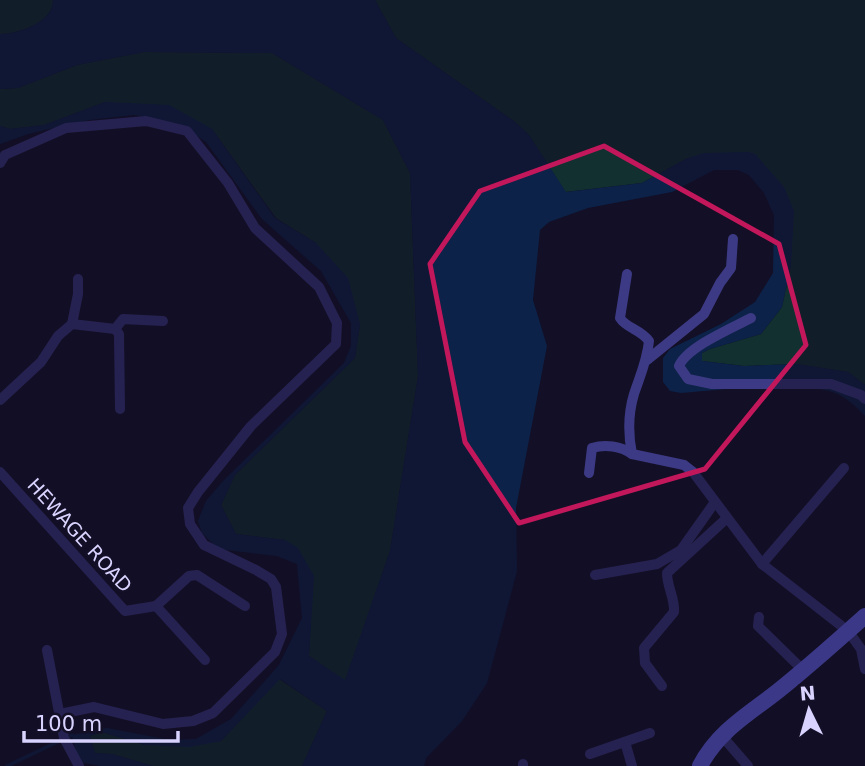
<svg xmlns="http://www.w3.org/2000/svg" width="865" height="766" font-family="'DejaVu Sans',sans-serif">
	<style>
		.green { fill: #12302f }
		.water { fill: #0c2248 }
		.lines { fill: none; stroke-linecap: round; stroke-linejoin: round }
		.stream { stroke: #0c2248; stroke-width: 3.5 }
		.street { stroke: #3d3a85; stroke-width: 10 }
		.secondary { stroke: #6f6bff; stroke-width: 16 }
		.marked { fill: none; stroke: #c2185b; stroke-width: 5; stroke-linejoin: round }
		.labels { text-anchor: middle; stroke-width: 6; stroke-linejoin: round; paint-order: stroke }
		.street-label { font-size: 19px; fill: #d9d4ff; stroke: #130f26 }
	</style>
	<rect width="100%" height="100%" fill="#130f26"/>
	<g class="green">
		<path d="M0,0H53C54,22 18,34 0,34Z"/>
		<polygon points="375,0 865,0 865,385 848,372 796,364 744,366 702,361 702,353 710,349 761,334 782,307 791,265 755,154 688,158 642,183 565,192 529,135 515,122 396,38"/>
		<polygon points="144,52 272,53 383,120 410,173 418,376 390,551 345,681 309,656 313,576 285,540 236,534 221,505 235,475 355,358 360,324 316,243 276,218 212,129 105,102 44,125 10,129 0,126 0,89 18,88 77,65"/>
		<polygon points="279,679 327,711 302,766 153,766 112,754 95,753 90,736 102,732 145,745 221,741"/>
	</g>
	<path class="water" d="M53,0H375L396,38L515,122L529,135L566,192L642,183L688,158L704,153L748,152L755,154L784,187L794,211L791,265L782,307L761,334L710,349L702,353V361L744,366L796,364L848,372L865,385V416C855,405 844,395 829,391C787,380 725,390 681,393L670,391L663,382V358L670,349L721,324L755,302L773,273L774,215L764,193L749,175L738,170H714L672,192L588,208L549,222L540,230L533,300L547,346L516,508L517,571L487,683L462,721L426,758L424,766H302L327,711L280,679L221,741L189,747L145,745L102,732L90,736L95,753L112,754L153,766H101L78,762L72,735L107,728L169,740L196,739L231,719L279,665L302,618L297,564L277,556L218,549L202,533L198,521L206,501L224,480L344,363L351,346V323L321,271L262,219L206,142L179,124L134,115L89,120L28,134L0,144V126L10,129L44,125L105,102L169,105L212,129L275,218L316,243L348,278L360,324L355,358L235,475L221,505L236,534L285,540L298,548L314,576L309,656L345,680L390,551L418,376L410,173L383,120L272,53L144,52L77,65L18,88L0,89V34C18,34 54,22 53,0Z"/>
	<g class="lines">
		<polyline class="stream" points="7,766 72,735"/>
		<g class="street">
			<polyline points="0,163 5,155 66,128 146,121 187,131 228,183 255,228 319,287 337,323 336,344 251,426 198,492 188,508 190,524 204,545 256,570 271,579 276,587 282,634 275,652 213,713 193,721 163,724 94,707 60,714"/>
			<path d="M627,274L620,318C626,328 640,329 649,341C647,361 640,376 634,394C628,414 628,434 632,454L684,465L693,472L762,564L848,631L861,649L865,669"/>
			<path d="M751,318C732,328 687,347 679,366L688,379L712,384H831L861,395L865,399"/>
			<polyline points="72,324 78,294 78,279"/>
			<polyline points="115,329 119,334 120,409"/>
			<polyline points="115,329 123,319 163,321"/>
			<polyline points="647,360 704,314 720,283 731,268 733,239"/>
			<polyline points="0,400 41,362 58,336 72,324 115,329"/>
			<polyline points="0,472 125,611 156,606 189,576 197,575 245,606"/>
			<path d="M589,473L592,448C605,444 621,446 632,454"/>
			<polyline points="762,564 844,468"/>
			<polyline points="595,575 657,564 681,550 715,502"/>
			<polyline points="156,606 205,660"/>
			<polyline points="759,617 758,626 803,670"/>
			<polyline points="47,650 64,738 79,766"/>
			<path d="M662,686L645,663L644,648L674,612C675,598 667,587 667,573L727,518"/>
			<polyline points="722,736 748,766"/>
			<polyline points="625,742 632,766"/>
			<polyline points="590,754 650,733"/>
			<polyline points="523,766 523,764"/>
		</g>
		<path class="secondary" d="M700,766C718,731 749,714 778,691C808,667 837,641 865,616"/>
	</g>
	<path d="M0 0H865V766H0ZM604,146L779,244L806,345L705,469L519,523L465,442L430,264L480,191Z" fill="#130f26" fill-opacity=".55" fill-rule="evenodd"/>
	<path class="marked" d="M604,146L779,244L806,345L705,469L519,523L465,442L430,264L480,191Z"/>
	<g class="labels">
		<g class="street-label">
			<text transform="translate(80 535) rotate(48)" y="7">HEWAGE ROAD</text>
		</g>
	</g>
	<g transform="translate(809 710) rotate(355)" stroke="#130f26" stroke-width="5" paint-order="stroke">
	<path d="M0-5L12 26L0 18L-12 26Z" fill="#d9d4ff"/>
	<text y="-10" font-size="19" font-weight="bold" text-anchor="middle" fill="#d9d4ff">N</text>
	</g>
	<path d="M24 731v10h154v-10" fill="none" stroke="#d9d4ff" stroke-width="3.5"/>
	<text x="35" y="731" font-size="21" fill="#d9d4ff" stroke="#130f26" stroke-width="5" paint-order="stroke">100 m</text>
</svg>
